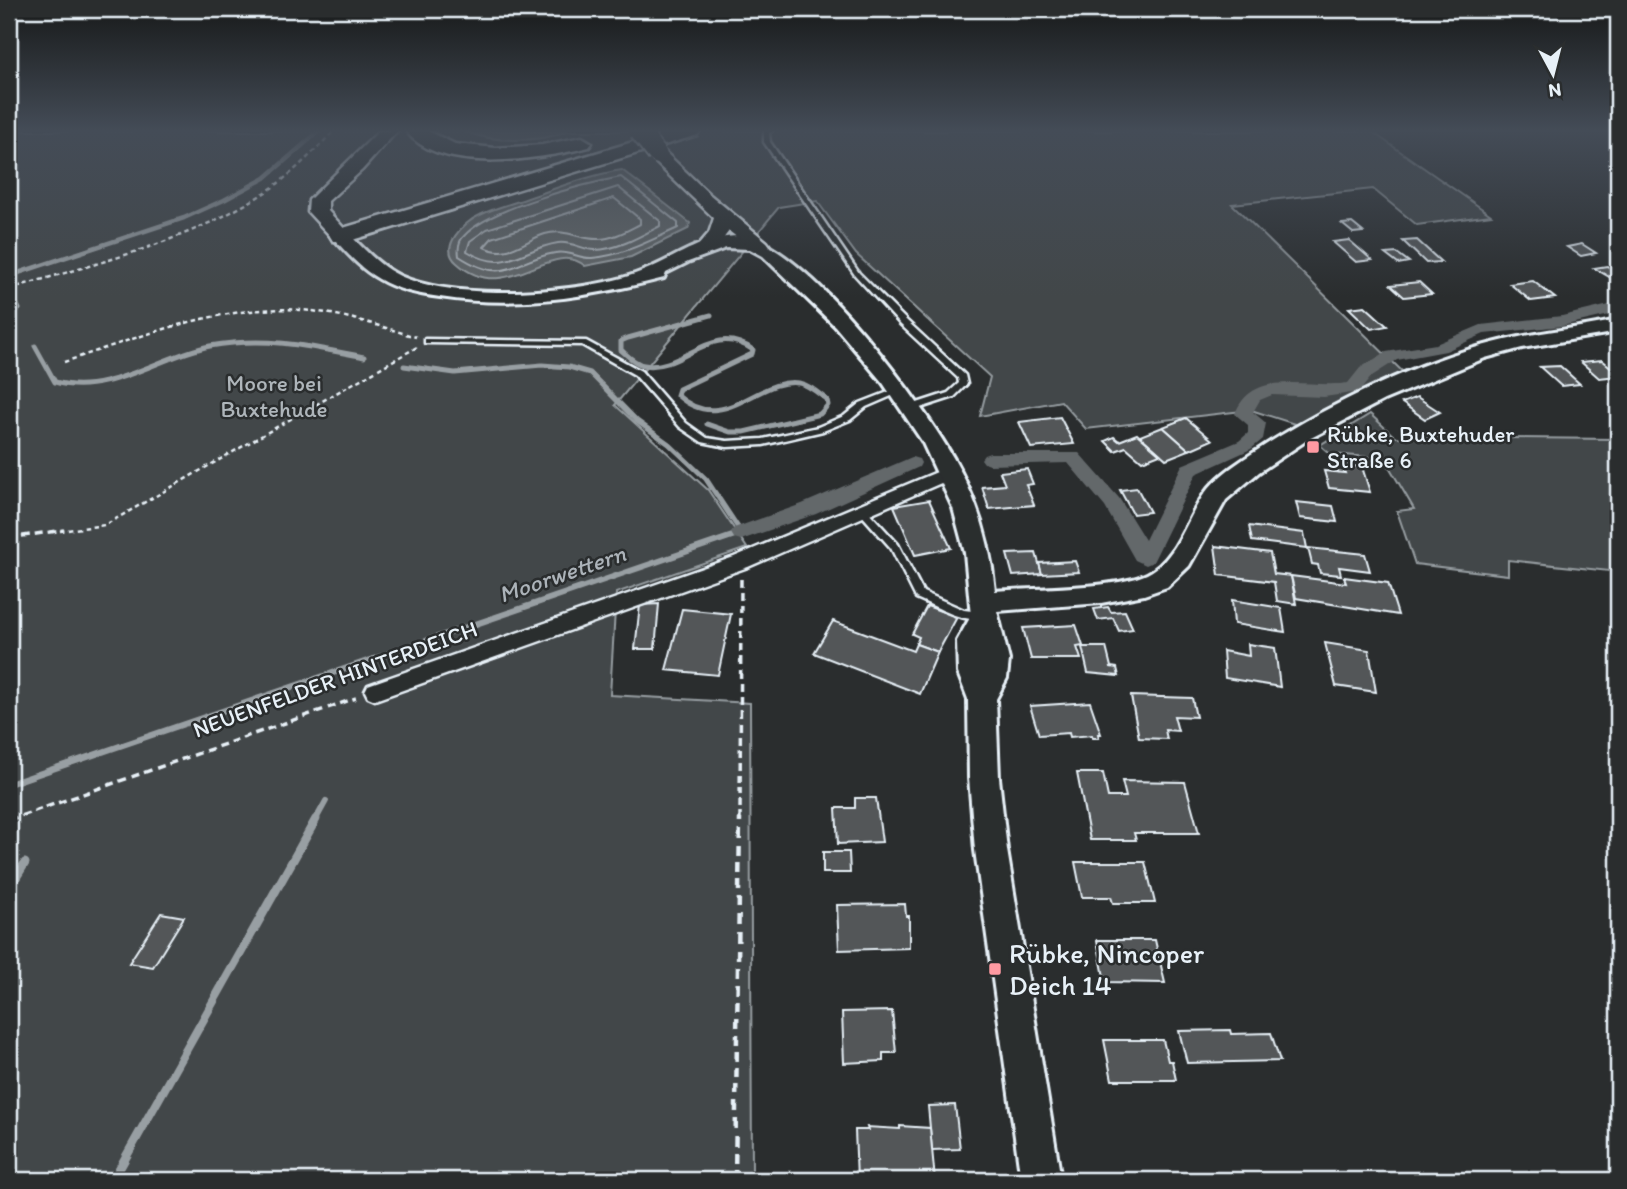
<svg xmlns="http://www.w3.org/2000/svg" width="1627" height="1189" font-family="Itim,sans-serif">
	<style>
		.green { fill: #424648; stroke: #959ca0; stroke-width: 2 }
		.water { fill: #63686b; stroke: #989fa3; stroke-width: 2 }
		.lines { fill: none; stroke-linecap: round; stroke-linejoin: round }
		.shore { stroke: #b3bac0; stroke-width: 2 }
		.stream-far3 { stroke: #989fa3; stroke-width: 4.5 }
		.stream-far2 { stroke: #989fa3; stroke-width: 5 }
		.stream-far1 { stroke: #989fa3; stroke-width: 6 }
		.stream { stroke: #989fa3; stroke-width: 9 }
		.canal { fill: #63686b; fill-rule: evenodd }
		.building { fill: #535759; stroke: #e8f1f8; stroke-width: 2 }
		.lane-casing { stroke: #e8f1f8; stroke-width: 5 }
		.street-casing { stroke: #e8f1f8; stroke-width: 5 }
		.secondary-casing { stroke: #e8f1f8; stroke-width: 6 }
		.primary-casing { stroke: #e8f1f8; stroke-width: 5 }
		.highway-casing { stroke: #e8f1f8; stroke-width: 5 }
		.path-far2 { stroke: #e8f1f8; stroke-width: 2.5; stroke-dasharray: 4.5 3.5; stroke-linecap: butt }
		.path-far1 { stroke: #e8f1f8; stroke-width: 3.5; stroke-dasharray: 8 5; stroke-linecap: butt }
		.path { stroke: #e8f1f8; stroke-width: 4.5; stroke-dasharray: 10 7; stroke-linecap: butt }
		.lane { fill: #2a2d2e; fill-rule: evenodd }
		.street { fill: #2a2d2e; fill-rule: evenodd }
		.secondary { fill: #2a2d2e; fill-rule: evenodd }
		.primary { fill: #2a2d2e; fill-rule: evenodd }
		.highway { fill: #2a2d2e; fill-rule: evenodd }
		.primary-bridge-casing { stroke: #e8f1f8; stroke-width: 23; stroke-linecap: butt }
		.primary-bridge { stroke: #2a2d2e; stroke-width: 19 }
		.poi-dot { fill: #ff9aa2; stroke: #2a2d2e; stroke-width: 2.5 }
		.labels { text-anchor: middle; stroke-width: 5; stroke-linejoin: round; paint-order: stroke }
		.park-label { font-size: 23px; fill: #aeb5ba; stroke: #2a2d2e }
		.poi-label { font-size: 23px; fill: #e8f1f8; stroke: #2a2d2e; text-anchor: start }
		.street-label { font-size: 23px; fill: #e8f1f8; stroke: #2a2d2e }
		.water-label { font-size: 24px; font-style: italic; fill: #acb3b9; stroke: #2a2d2e }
		.near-poi-label { font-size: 28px; fill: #e8f1f8; stroke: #2a2d2e; text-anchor: start }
	</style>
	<rect width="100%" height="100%" fill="#2a2d2e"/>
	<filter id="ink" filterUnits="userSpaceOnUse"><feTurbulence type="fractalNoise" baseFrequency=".0143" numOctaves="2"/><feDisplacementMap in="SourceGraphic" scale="14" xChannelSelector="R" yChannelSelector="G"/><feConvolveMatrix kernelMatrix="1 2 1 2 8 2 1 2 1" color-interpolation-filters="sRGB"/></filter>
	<g filter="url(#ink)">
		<g class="green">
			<polygon points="9,131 1371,131 1491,215 1417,225 1373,189 1232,204 1408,377 1304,427 1251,410 1086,429 1061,401 980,416 990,377 856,254 817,201 779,207 615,405 708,490 747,548 616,593 610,695 750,703 752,1180 9,1180"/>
			<polygon points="1370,414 1395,437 1618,439 1618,572 1508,560 1508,575 1415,564 1397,511 1414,509 1384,458 1330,454 1320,445"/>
		</g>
		<g class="water">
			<path d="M464,131H567C539,143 492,143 464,131Z"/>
			<path d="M622,170L690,223L688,229L631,257L585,266C550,237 507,308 457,263C438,247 464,222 480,215C494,208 511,204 525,199C557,188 589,175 622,170Z"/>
		</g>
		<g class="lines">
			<g class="shore">
				<path d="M621,177L678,223V228C651,240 622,256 592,258C579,259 569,250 555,253C511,261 505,286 459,256C458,249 458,241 464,236C489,208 584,184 621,177Z"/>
				<path d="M618,187L660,221V226C641,236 617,250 595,250C582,250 572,241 558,243C520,249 506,275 467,251L470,241L487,229Z"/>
				<path d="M614,198L640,219V224C628,230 613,239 599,239C580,240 566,228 545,234C523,241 508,259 484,247L492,238Z"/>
			</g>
			<g class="stream-far3">
				<polyline points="9,276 184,218 224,200 265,178 319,131"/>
				<polyline points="12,293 18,307"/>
			</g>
			<g class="stream-far2">
				<polyline points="17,306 19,309"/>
				<path d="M35,346L55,382C107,397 159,356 210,346C266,336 309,346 364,357"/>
				<polyline points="404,366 455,373 542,365 569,367 590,373 637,421 669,444 706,479 741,532"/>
				<path d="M707,424L730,432H744L820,414L828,405L827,400C819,394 810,385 799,383C759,376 723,437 677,395L679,389L752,354L753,350C710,320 684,372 644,365C635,364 627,355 621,350V341L628,338L711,315"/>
			</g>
			<g class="stream-far1">
				<polyline points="9,784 741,533 739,530"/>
				<polyline points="315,821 326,801"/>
			</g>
			<g class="stream">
				<polyline points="9,889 25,863"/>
				<polyline points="113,1180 316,819"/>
			</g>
			<g class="canal">
				<path d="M1618,303V313L1562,326L1484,334L1446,351L1397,360L1372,376L1359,392L1324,397L1272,395L1260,400L1253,412L1266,423L1263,439L1251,449L1196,474L1153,562L1146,565L1135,560L1105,507L1068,463L990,465L984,463L981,459L984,455L990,453H1079L1119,498L1145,540L1182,465L1239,441L1248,433V425L1235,414C1253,367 1308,389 1348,383L1360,368L1386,352L1436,344L1481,325L1562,316Z"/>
				<polygon points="912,457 919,459 921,463 919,467 816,514 741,540 734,538 731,533 734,528 802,504"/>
			</g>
		</g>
		<g class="building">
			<polygon points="1352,223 1363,232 1353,233 1342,224"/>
			<polygon points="1349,240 1372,260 1356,262 1333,242"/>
			<polygon points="1417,240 1441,262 1426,263 1403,241"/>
			<polygon points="1582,244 1596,253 1581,256 1567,247"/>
			<polygon points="1397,253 1409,262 1398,264 1385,254"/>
			<polygon points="1607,266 1618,273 1618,282 1594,268"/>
			<polygon points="1533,281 1555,298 1531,301 1510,284"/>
			<polygon points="1419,282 1432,294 1404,297 1391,285"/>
			<polygon points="1365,306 1387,326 1371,329 1349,308"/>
			<polygon points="1602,360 1618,373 1618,376 1599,378 1581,362"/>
			<polygon points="1560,366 1580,384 1561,386 1540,367"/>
			<polygon points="1417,397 1440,412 1425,419 1402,403"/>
			<polygon points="1060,417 1074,444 1031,448 1019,422"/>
			<polygon points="1186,418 1212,440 1189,450 1163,427"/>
			<polygon points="1163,427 1189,450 1166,459 1140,436"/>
			<polygon points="1137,434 1160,454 1142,461 1126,447 1115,451 1105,441 1114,437 1119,441"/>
			<polygon points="1342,465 1362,467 1370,492 1329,488 1324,471 1345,473"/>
			<polygon points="1027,469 1033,484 1026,485 1034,505 989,509 982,487 1005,485 1000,472"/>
			<polygon points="1137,488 1150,512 1133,514 1120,490"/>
			<polygon points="929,500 951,548 915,555 894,506"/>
			<polygon points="1296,502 1333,506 1337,522 1300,518"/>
			<polygon points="1249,526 1304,533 1307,548 1252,541"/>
			<polygon points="1215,546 1270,553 1274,574 1291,576 1296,604 1277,601 1274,582 1219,575"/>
			<polygon points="1308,548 1365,554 1370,571 1339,567 1341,575 1320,573 1318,565 1312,564"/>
			<polygon points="1036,553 1042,574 1013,576 1007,554"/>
			<polygon points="1075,561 1079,572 1042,574 1039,563"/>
			<polygon points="1291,576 1346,583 1344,577 1388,583 1398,615 1296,598"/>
			<polygon points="1232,600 1281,608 1285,632 1234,624"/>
			<polygon points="659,604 655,649 635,649 640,605"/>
			<polygon points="927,606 957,617 938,652 916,644 919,637 912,634"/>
			<polygon points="1108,607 1111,612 1125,611 1133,629 1119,631 1113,618 1098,620 1094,609"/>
			<polygon points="682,609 731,614 718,675 666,670"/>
			<polygon points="833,621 913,651 916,644 938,652 920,694 814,653"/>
			<polygon points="1076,625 1083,646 1077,647 1081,659 1031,659 1023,628"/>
			<polygon points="1325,643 1369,650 1376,692 1336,686"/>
			<polygon points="1248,644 1275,648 1280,687 1225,678 1223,651 1249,656"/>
			<polygon points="1082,647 1106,647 1111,667 1117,668 1119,676 1088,673"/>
			<polygon points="1131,696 1192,698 1196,717 1174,716 1178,731 1165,730 1167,739 1139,738"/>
			<polygon points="1090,702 1101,734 1098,734 1099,738 1093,738 1092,735 1070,737 1069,733 1039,735 1030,706"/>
			<polygon points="1077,773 1103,773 1108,797 1126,797 1122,781 1185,782 1199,833 1134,833 1136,840 1090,840"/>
			<polygon points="855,798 876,798 882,842 838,844 836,808 855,808"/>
			<polygon points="823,852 849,852 850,873 823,873"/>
			<polygon points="1075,862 1145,862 1155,903 1113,903 1111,897 1082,897"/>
			<polygon points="905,904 906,916 909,916 909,948 839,950 837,905"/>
			<polygon points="161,913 184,917 153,967 129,963"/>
			<polygon points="1097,940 1155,940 1165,983 1105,982"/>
			<polygon points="892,1011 896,1053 883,1053 883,1061 844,1063 842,1012"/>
			<polygon points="1230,1030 1231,1034 1271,1033 1280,1061 1187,1063 1179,1031"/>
			<polygon points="1104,1040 1163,1040 1168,1061 1172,1061 1176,1080 1112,1080"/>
			<polygon points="955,1105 960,1149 932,1150 928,1106"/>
			<polygon points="900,1126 930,1128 935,1180 857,1180 855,1130 868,1130 867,1127 900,1129"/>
		</g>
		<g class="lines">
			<g class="lane-casing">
				<g id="lane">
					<polygon points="764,131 772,131 769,133 770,142 859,273 907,321 965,375 967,384 954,397 914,410 908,410 908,406 948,393 959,383 958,378 901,325 855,275 764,142"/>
					<polygon points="425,339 586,341 641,371 686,423 707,438 727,441 763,439 818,427 844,416 860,403 896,389 902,389 903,391 866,407 850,420 823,431 763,445 727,447 702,442 680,427 635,375 582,345 428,343 425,343"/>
					<path d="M863,508L866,509L898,544L923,592L964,610L987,613L989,616L987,619C962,623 938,607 916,598L891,548L860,513L859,511Z"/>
				</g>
			</g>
			<g class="street-casing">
				<polygon id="street" points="949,467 958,473 955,477 748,567 375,700 368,697 365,691 368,685 734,557"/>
			</g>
			<g class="secondary-casing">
				<path id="secondary" d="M341,231L347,232C364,249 379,266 400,276C457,301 577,294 635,274C671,262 700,236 739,236C803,238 935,418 962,474C981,512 991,550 995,591C1032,588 1116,589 1147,574C1179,558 1187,515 1208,489C1223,471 1247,457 1267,444C1333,403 1417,362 1493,343C1534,332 1577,329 1618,320V332L1522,348L1485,358L1384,400L1307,440L1259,472L1226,500L1189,566L1167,587L1144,595L1101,603L997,611L1009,660L1007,678L996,699L999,778L1007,850L1061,1180H1021L975,850L969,778L968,699L958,673L957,641L971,616L965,553L953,508L922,441L883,383L835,326L763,256L750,249L726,248L688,262L666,273L664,278C589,297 518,309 440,297C419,294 397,290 379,279C361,269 348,254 335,240L332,236L335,232Z"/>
			</g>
			<g class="primary-casing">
				<g id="primary">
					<polygon points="379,131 397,131 362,170 328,201 328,211 351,236 348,240 334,240 308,212 309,200"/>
					<polygon points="657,149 663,150 709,194 767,242 770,246 767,250 753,250 729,231 713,252 699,252 696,248 709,233 714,218 651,158 648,154 651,150"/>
				</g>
			</g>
			<g class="highway-casing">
				<g id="highway">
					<path d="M406,131H428L455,144L496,148L542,145L582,137L592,143L589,147C542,159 440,176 406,131Z"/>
					<polygon points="670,131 700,131 697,135 349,241 333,241 330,236 333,231"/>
				</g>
			</g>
			<g class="path-far2">
				<path d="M9,289C94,264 185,243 261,195C289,178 311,154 334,131"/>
				<path d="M64,362C140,337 220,304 302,310C341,313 379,326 416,337"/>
				<polyline points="52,532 105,525 417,347"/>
			</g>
			<g class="path-far1">
				<polyline points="9,538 64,530"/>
				<polyline points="9,820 356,698"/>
				<polyline points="740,821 741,579"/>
			</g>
			<g class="path">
				<polyline points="9,820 13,819"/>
				<polyline points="735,1180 740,819"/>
			</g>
			<use href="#lane" class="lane"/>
			<use href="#street" class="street"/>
			<use href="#secondary" class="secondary"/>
			<use href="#primary" class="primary"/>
			<use href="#highway" class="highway"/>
			<g class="primary-bridge-casing">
				<polyline id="primary-bridge" points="639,131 657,154"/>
			</g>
			<use href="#primary-bridge" class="primary-bridge"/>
		</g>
	</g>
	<linearGradient id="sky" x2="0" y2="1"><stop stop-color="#171919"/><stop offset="0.44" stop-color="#444c57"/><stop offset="1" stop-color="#444c57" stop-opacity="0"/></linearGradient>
	<rect width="1627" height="297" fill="url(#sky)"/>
	<g class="poi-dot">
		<rect x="1306" y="440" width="14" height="14" rx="3.5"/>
		<rect x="988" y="962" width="14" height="14" rx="3.5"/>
	</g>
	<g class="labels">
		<g class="park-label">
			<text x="274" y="391">Moore bei<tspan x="274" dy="26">Buxtehude</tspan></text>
		</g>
		<g class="poi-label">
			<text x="1327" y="442">Rübke, Buxtehuder<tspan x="1327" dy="26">Straße 6</tspan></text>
		</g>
		<g class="street-label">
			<text transform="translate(335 679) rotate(-20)" y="8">NEUENFELDER HINTERDEICH</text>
		</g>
		<g class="water-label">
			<text transform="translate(562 574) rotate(-19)" y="8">Moorwettern</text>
		</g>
		<g class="near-poi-label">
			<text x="1009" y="963">Rübke, Nincoper<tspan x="1009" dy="32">Deich 14</tspan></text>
		</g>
	</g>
	<rect width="1627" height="1189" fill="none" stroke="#2a2d2e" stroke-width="35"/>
	<rect x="18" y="18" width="1592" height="1154" fill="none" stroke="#e8f1f8" stroke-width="2.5" filter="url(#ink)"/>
	<g transform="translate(1553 74) rotate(173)" stroke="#2a2d2e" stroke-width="5" paint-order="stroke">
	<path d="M0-5L12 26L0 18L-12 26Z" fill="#e8f1f8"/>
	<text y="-10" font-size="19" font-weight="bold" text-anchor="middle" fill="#e8f1f8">N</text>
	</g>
</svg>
